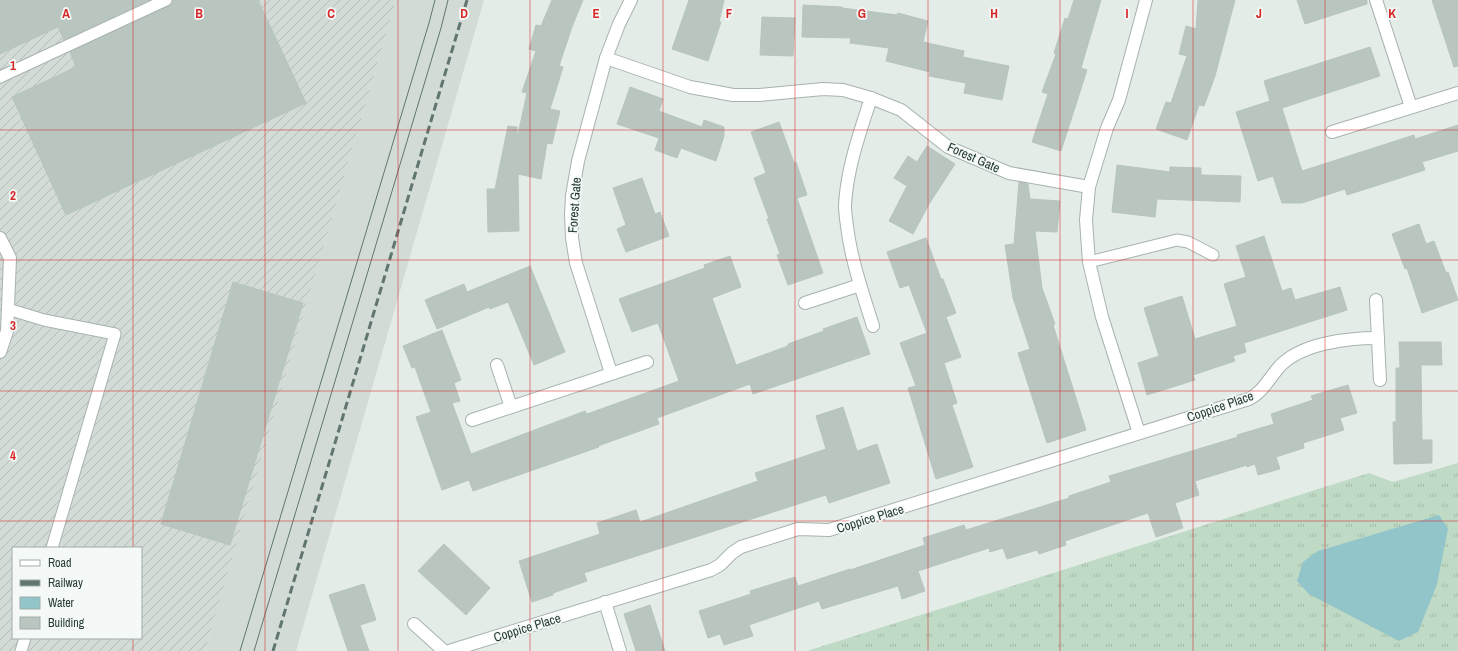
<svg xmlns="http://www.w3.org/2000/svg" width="1458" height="651" font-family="'Archivo Narrow',sans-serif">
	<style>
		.built { fill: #d2dbd6 }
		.industrial { fill: url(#industrial-furrows); fill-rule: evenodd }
		.grass { fill: url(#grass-tufts) }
		.water { fill: #92c5ca }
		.building { fill: #b9c6c0; stroke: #b7c5be }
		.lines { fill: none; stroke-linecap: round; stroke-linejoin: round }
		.service-casing { stroke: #a7b3ae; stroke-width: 13 }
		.minor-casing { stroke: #a7b3ae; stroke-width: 14 }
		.service { stroke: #fff; stroke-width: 11 }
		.minor { stroke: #fff; stroke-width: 12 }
		.tram { stroke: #60766f; stroke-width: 1 }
		.rail { stroke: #60766f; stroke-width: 3; stroke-dasharray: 8 4; stroke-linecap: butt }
		.grid { fill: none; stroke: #d62828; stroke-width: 1; stroke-opacity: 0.55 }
		.labels { text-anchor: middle; stroke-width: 3.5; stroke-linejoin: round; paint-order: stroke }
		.street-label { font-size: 13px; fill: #253b34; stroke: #f4f8f6 }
		.grid-label { font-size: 13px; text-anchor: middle; font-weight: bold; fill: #d62828; stroke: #f4f8f6; stroke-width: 3.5; stroke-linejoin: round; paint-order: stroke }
	</style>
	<defs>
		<pattern id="industrial-furrows" width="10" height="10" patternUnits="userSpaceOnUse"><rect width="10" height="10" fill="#d2dbd6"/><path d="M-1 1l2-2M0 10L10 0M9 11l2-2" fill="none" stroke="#b4bdb8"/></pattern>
		<pattern id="grass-tufts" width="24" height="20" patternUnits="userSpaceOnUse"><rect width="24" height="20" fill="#bfdac5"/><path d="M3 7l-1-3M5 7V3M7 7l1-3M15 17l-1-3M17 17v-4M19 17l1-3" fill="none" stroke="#a4bcaa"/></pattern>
	</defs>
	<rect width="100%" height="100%" fill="#e4ece8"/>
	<polygon class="built" points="396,0 484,0 296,651 205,651"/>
	<path class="industrial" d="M0,0H396L205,651H0ZM13,548H141V638H13Z"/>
	<polygon class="grass" points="1458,463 1458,651 807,651 1369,473 1393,482"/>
	<polygon class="water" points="1439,515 1448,529 1437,584 1418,632 1399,641 1309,594 1297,581 1303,562 1318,551"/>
	<g class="building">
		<polygon points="0,0 149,0 64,40 58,27 0,54"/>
		<polygon points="173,0 258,0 306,103 66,215 12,97 76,67 70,52 169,6 172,4"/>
		<polygon points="552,0 583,0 572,27 559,66 563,67 550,109 560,111 552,144 547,143 541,179 518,174 519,231 488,232 487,189 495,189 508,126 517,127 517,139 527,93 522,92 536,51 529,49 536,25 541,26"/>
		<polygon points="689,0 724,0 719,22 721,22 708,61 672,49"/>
		<polygon points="1074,0 1101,0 1081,68 1087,70 1061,151 1032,142 1048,94 1042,92 1056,54 1054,53 1065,18 1068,19"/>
		<polygon points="1198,0 1235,0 1215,76 1204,106 1199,105 1187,140 1156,129 1166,102 1171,103 1187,56 1179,54 1186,26 1196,29"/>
		<polygon points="1297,0 1367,0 1367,4 1305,24"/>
		<polygon points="1432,0 1458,0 1458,66 1454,67"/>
		<polygon points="803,5 842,7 842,8 897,15 898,13 928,21 923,42 964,51 963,57 1009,66 1002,100 964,93 966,83 929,76 930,72 886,61 889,48 850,43 851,38 802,37"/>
		<polygon points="762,17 795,18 793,56 760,55"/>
		<polygon points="1370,47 1380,76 1282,108 1302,171 1414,135 1415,139 1458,125 1458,151 1422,162 1425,170 1347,195 1345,189 1302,203 1282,203 1273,176 1258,181 1236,112 1270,101 1264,81"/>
		<polygon points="630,87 663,99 659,111 702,127 704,120 724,127 724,136 716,161 681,148 677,158 655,150 659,138 617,124"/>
		<polygon points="779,122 794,163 796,162 807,195 797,198 823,273 788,285 777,255 780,254 767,219 769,219 754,178 766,173 751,132"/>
		<polygon points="927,146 955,164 929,204 913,234 889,221 907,186 894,178 908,156 917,162"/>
		<polygon points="1117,165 1170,172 1170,167 1201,168 1201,175 1241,176 1240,202 1157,199 1155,217 1112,212"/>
		<polygon points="642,178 655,214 660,212 669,236 626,252 617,229 626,225 613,188"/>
		<polygon points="1019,182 1028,184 1030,199 1060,201 1057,232 1035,231 1042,288 1055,324 1053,325 1086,430 1047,443 1018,353 1030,349 1013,298 1005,245 1014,244"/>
		<polygon points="1419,224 1426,244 1434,241 1446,273 1448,272 1458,300 1422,313 1407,268 1405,269 1392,234"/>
		<polygon points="1264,236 1282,291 1291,288 1295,300 1340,287 1347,310 1244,343 1246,352 1233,356 1235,361 1193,375 1195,380 1147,395 1138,363 1159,356 1144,308 1182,296 1195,339 1237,326 1224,284 1246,277 1236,246"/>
		<polygon points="926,238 941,279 943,279 956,313 946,317 961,357 944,363 957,403 952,405 973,467 936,479 908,388 916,386 900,343 927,333 909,285 900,288 887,252"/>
		<polygon points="730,256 741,287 712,298 736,365 788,346 788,344 824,331 823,329 857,317 870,354 753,394 750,384 657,418 659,424 598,446 599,447 473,491 469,480 442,490 416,417 431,412 415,367 412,368 403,346 442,330 461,380 454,383 460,401 452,403 471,454 585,411 587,414 679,381 658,323 632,332 619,299 705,268 704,265"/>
		<polygon points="530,266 565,352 534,365 508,302 490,309 489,307 437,329 425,300 464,284 467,292"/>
		<polygon points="233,282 303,303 230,545 161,524"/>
		<polygon points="1399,342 1441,342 1442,365 1421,365 1422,440 1432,440 1432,463 1394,464 1393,422 1396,422 1396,368 1400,368"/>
		<polygon points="1348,385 1357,413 1340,418 1344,430 1303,443 1304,448 1276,457 1280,469 1258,475 1255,464 1247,467 1247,465 1195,481 1199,495 1175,503 1183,528 1156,537 1148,513 1065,541 1066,545 1039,554 1037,550 1007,559 1003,548 990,552 989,548 918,571 925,591 902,599 898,586 822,609 819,601 749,625 753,636 724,645 720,634 708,638 699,611 751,594 750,591 795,577 798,586 850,569 850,570 925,545 923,538 964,525 966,530 1069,498 1069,496 1111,482 1109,476 1238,437 1237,435 1274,424 1271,414 1313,400 1311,396"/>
		<polygon points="843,407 857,451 877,444 890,483 829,503 826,495 584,573 587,581 553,593 553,595 532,602 519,561 600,534 597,523 636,510 640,522 758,481 755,473 826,449 816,416"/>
		<polygon points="444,544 490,588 466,615 418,571"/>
		<polygon points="364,584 376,620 360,625 369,651 348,651 329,595"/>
		<polygon points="650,605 665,651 636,651 624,614"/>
	</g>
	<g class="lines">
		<g class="service-casing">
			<g id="service">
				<polyline points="0,77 166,0"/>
				<polyline points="1089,262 1177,240 1188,242 1213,255"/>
				<polyline points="8,309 44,320 115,334 52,548"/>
				<polyline points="21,651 25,638"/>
			</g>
		</g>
		<g class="minor-casing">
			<g id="minor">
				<polyline points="1376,0 1411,107"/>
				<polyline points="606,58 690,87 733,95 759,95 823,89 843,90 871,98 901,110 948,147 1009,173 1089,187"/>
				<path d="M871,98C860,132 847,168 845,205C845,212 846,219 847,226C851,260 863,294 873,326"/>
				<polyline points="1332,132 1458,93"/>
				<polyline points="0,238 10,258 7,331 0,352"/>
				<polyline points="1376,300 1380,380"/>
				<polyline points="805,303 860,285"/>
				<polyline points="497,365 511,407"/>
				<polyline points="611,373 576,263 572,238 571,215 572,196 578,161 606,58 619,24 631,0"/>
				<polyline points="472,420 647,362"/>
				<polyline points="1139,433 1102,317 1089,262 1086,220 1089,187 1107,128 1119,100 1146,0"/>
				<polyline points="605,602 620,651"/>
				<polyline points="414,624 444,651"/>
				<path d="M449,651L711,570L720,565L732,553L741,547L798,529L829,530L1249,399C1263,392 1270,377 1280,366C1302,343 1348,338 1378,338"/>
			</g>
		</g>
		<use href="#service" class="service"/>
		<use href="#minor" class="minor"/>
		<g class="tram">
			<polyline points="240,651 429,23 435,0"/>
			<polyline points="254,651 441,28 448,0"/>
		</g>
		<polyline class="rail" points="273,651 467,0"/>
	</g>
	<path class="grid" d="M133,0V548M265,0V651M398,0V651M530,0V651M663,0V651M795,0V651M928,0V651M1060,0V651M1193,0V651M1325,0V651M0,130H1458M0,260H1458M0,391H1458M0,521H1458M133,638V651"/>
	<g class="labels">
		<g class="street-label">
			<text transform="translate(974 157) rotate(24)" y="5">Forest Gate</text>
			<text transform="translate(574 205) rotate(-86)" y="5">Forest Gate</text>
			<text transform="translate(1220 406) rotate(-19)" y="5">Coppice Place</text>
			<text transform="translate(870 518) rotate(-17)" y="5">Coppice Place</text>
			<text transform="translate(527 627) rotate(-17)" y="5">Coppice Place</text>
		</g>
	</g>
	<g class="grid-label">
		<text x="66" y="18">A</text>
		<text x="199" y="18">B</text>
		<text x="331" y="18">C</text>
		<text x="464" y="18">D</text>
		<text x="596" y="18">E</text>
		<text x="729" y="18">F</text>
		<text x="862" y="18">G</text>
		<text x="994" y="18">H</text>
		<text x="1127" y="18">I</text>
		<text x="1259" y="18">J</text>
		<text x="1392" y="18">K</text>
		<text x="13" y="70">1</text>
		<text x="13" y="200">2</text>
		<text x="13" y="330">3</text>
		<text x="13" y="460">4</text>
	</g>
	<rect x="12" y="547" width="130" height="92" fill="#f4f8f6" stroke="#a1aca8"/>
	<rect x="20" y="560" width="20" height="6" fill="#ffffff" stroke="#a1aca8"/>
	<text x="48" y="567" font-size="12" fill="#253b34">Road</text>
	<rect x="20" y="580" width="20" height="6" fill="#60766f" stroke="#a1aca8"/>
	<text x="48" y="587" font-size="12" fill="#253b34">Railway</text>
	<rect x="20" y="597" width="20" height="12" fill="#92c5ca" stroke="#a1aca8"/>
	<text x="48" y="607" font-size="12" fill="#253b34">Water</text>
	<rect x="20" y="617" width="20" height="12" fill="#b9c6c0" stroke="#a1aca8"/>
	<text x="48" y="627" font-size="12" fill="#253b34">Building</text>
</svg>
